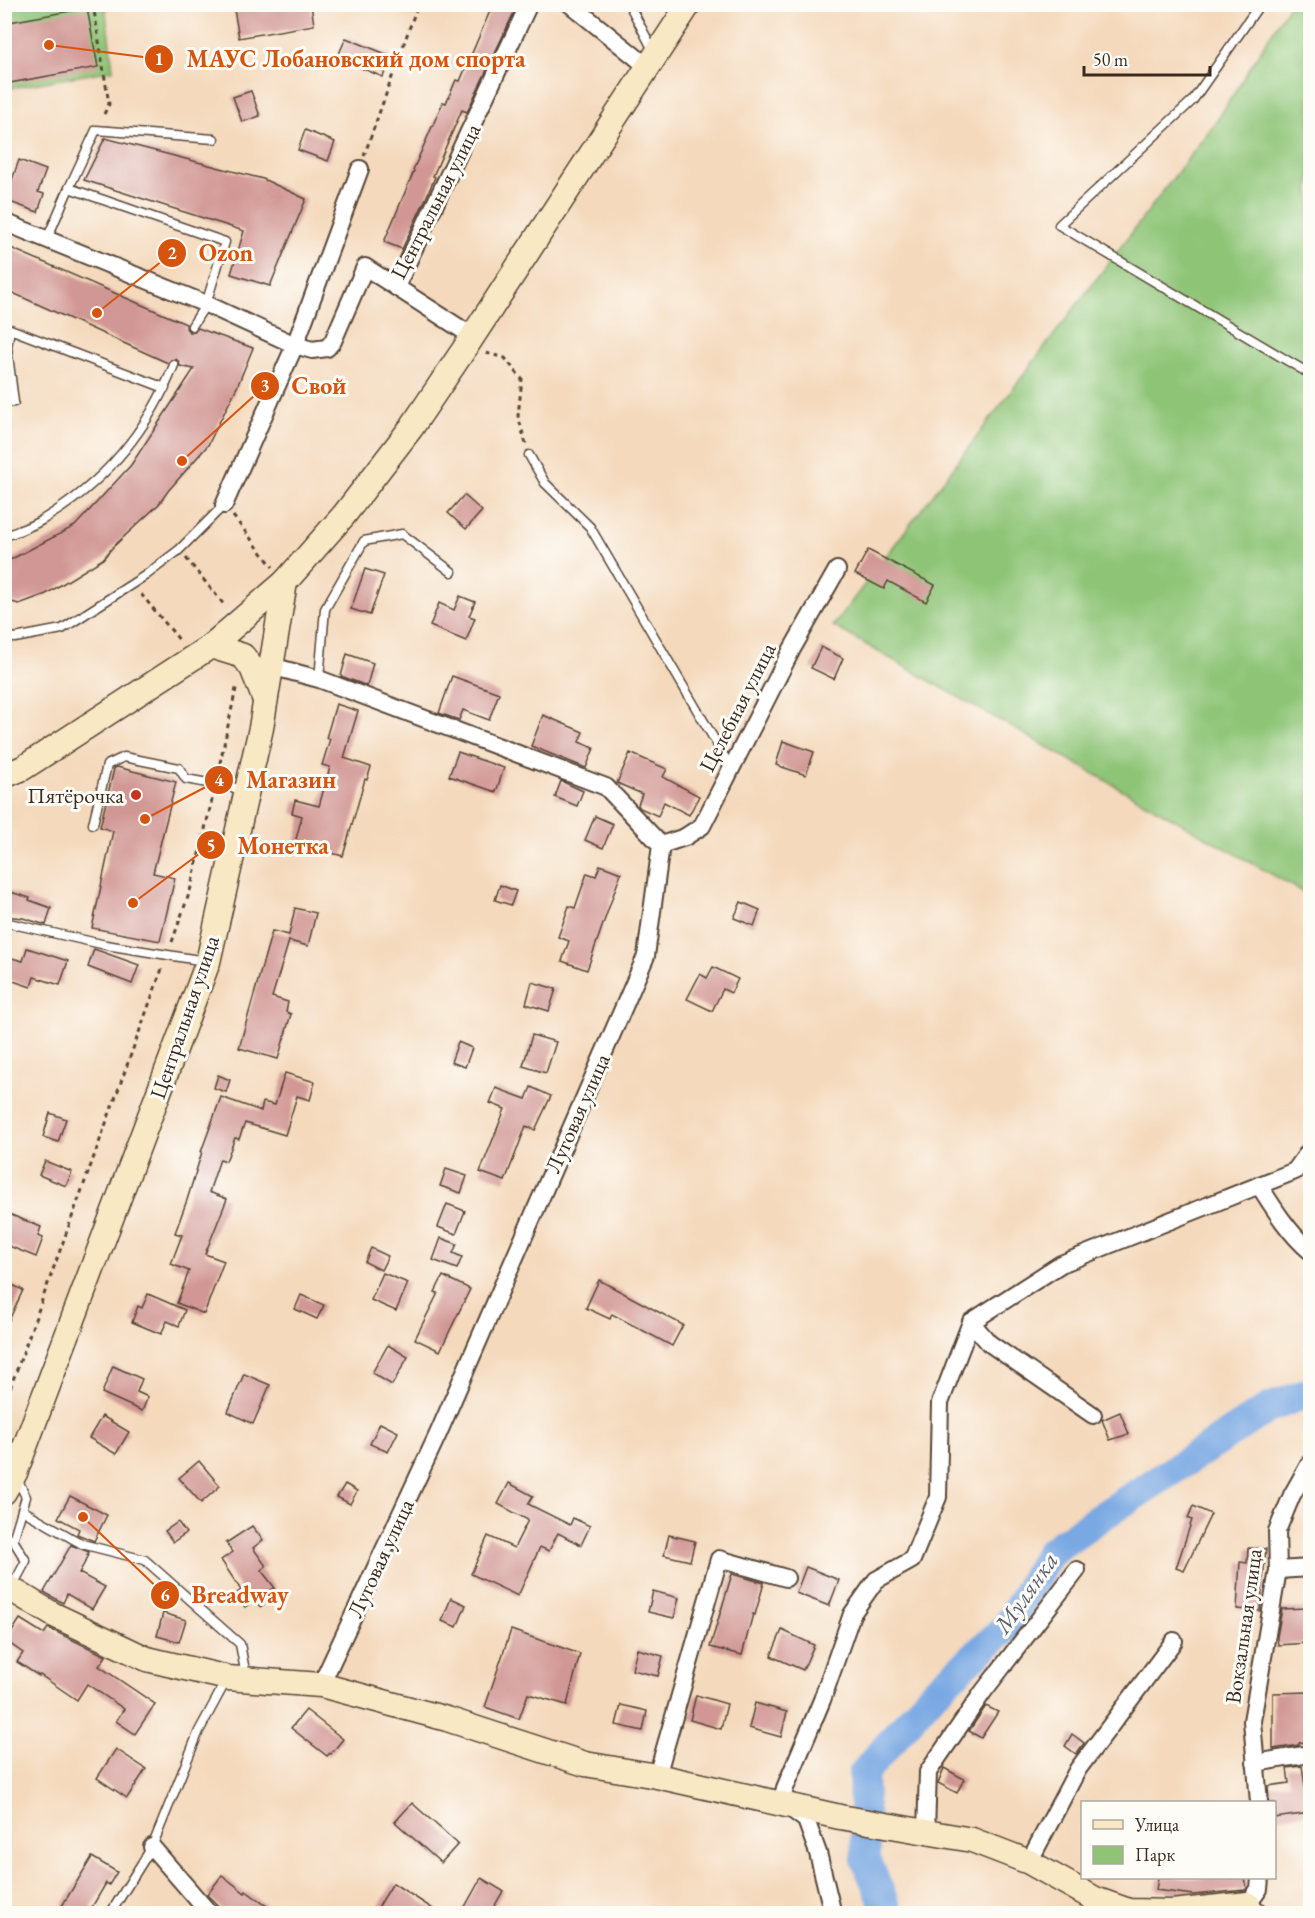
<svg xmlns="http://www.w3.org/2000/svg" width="1315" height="1918" font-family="'EB Garamond',serif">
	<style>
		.green { fill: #8dc476; stroke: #64774a; stroke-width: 1.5 }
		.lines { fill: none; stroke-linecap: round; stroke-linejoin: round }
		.river { stroke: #79a8e3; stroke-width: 30 }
		.building { fill: #d19794 }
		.lane-casing { stroke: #574436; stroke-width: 11 }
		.street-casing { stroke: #574436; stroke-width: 20 }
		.secondary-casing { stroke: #574436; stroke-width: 27 }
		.path { stroke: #574436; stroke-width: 3; stroke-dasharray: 4.5 4.5; stroke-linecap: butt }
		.lane { stroke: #fff; stroke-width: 8 }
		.street { stroke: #fff; stroke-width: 16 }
		.secondary { stroke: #f8e8c3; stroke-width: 24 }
		.poi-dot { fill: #c8321e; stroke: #fdfcf7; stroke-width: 2 }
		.labels { text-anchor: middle; stroke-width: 6; stroke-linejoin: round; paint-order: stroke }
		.street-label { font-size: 22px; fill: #3b2a1e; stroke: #fdfcf7 }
		.poi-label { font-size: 22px; fill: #3b2a1e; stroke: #fdfcf7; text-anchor: end }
		.water-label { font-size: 24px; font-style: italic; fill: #545c6d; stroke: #fdfcf7 }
		.leader { fill: none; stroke: #d7540e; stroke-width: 2 }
		.callout-dot { fill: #d7540e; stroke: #fdfcf7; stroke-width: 2 }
		.mark-label { font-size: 18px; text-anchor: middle; font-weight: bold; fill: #fff }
		.callout-label { font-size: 24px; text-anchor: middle; font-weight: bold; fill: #d7540e; stroke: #fdfcf7; stroke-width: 6; stroke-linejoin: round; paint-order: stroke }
	</style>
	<rect width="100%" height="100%" fill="#fdfcf7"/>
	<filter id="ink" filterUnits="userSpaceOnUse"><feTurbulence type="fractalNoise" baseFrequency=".0167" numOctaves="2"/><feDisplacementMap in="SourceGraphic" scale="12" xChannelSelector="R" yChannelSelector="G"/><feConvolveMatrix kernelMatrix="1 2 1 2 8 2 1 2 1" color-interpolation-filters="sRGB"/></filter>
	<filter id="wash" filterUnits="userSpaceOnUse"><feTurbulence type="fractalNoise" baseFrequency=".008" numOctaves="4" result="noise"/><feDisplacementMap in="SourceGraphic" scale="24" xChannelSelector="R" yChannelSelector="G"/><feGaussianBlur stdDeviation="1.35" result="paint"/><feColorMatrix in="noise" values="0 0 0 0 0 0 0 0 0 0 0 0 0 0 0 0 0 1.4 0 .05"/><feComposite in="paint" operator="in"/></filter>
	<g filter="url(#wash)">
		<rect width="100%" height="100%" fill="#f4d9bc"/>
		<g class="green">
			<polygon points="5,5 105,5 113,70 5,89"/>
			<polygon points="1289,5 1310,5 1310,896 833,626 1218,119"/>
		</g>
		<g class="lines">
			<polyline class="river" points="889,1914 866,1860 863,1774 934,1692 1007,1627 1050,1552 1090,1524 1269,1408 1310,1392"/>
		</g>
		<g id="blocks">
			<g class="building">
				<polygon points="233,4 311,4 314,25 239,38"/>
				<polygon points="493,4 517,6 467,112 462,110 433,176 435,177 426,198 402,249 384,242 414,171 413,170 443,102 446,103 456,80 460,81"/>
				<polygon points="87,8 98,67 4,84 4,23"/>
				<polygon points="346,38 391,56 383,77 337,58"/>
				<polygon points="251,91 260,116 242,122 233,97"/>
				<polygon points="305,130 335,142 328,161 298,150"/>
				<polygon points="105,138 263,179 306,199 270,286 231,274 244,231 84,180"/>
				<polygon points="19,160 46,170 38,192 44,194 38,212 4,200 4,178 12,180"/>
				<polygon points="4,245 186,324 186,328 189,332 194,332 198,328 253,348 237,387 208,445 168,491 159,504 113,547 103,559 46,594 19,604 8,601 4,593 4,563 75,526 131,465 194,369 180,366 179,362 176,359 171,360 168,363 4,289"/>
				<polygon points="464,495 482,511 466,529 448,513"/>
				<polygon points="868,550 935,585 926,602 888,581 884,589 855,574"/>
				<polygon points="365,569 384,575 370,615 351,609"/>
				<polygon points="460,596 475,602 469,616 475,618 466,641 430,626 439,603 454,610"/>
				<polygon points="821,647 843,658 834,679 811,668"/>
				<polygon points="347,654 373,663 367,686 341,676"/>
				<polygon points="452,676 499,693 489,720 463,710 459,720 439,713"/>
				<polygon points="336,704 358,711 344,758 371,767 367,780 365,779 343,856 295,843 302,816 292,813 295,800 319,806 330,767 322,765 330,739 326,738"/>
				<polygon points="543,715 583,732 579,742 594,748 586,768 531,746"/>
				<polygon points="783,741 814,752 806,775 776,765"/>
				<polygon points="458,752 504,768 496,792 449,776"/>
				<polygon points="630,753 667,769 663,777 699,796 689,815 664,802 658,816 640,808 638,805 642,794 617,783"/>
				<polygon points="117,767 176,782 153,873 175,878 160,941 92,928 113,831 100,827 114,769"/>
				<polygon points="561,781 583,791 577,806 555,797"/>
				<polygon points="595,816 613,824 603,848 585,840"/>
				<polygon points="600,865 621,873 587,970 562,961 569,941 558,937 569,906 575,908 587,873 596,876"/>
				<polygon points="500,885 516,891 511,905 495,900"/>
				<polygon points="4,890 30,898 29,900 51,908 46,925 23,918 4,916"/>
				<polygon points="741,902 760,910 754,926 734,918"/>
				<polygon points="295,908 316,913 308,946 289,941 272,997 288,1002 286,1012 291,1014 278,1059 239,1048 272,931 289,935"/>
				<polygon points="27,948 68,961 60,985 34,977 31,987 4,978 4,956 23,961"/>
				<polygon points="94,949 139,965 132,984 88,967"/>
				<polygon points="713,967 738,979 731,993 723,989 712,1011 687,999 700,974 707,978"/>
				<polygon points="532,982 556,989 549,1011 526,1004"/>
				<polygon points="532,1035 556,1042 546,1073 523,1066"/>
				<polygon points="458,1042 472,1048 465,1067 451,1062"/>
				<polygon points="285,1073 315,1082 310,1100 297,1096 285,1135 245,1123 239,1139 235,1138 226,1161 220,1159 209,1192 227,1199 205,1254 224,1261 204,1314 177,1303 189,1271 171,1264 182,1235 175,1233 187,1200 202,1152 201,1152 221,1097 261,1111 263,1102 275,1105"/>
				<polygon points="218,1075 230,1080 226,1092 214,1088"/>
				<polygon points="531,1087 551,1096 535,1130 526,1126 505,1181 480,1172 505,1109 490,1103 496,1088 526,1099"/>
				<polygon points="50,1113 66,1119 58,1142 43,1137"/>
				<polygon points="45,1161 72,1172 66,1186 39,1175"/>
				<polygon points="446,1169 467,1176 461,1193 440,1186"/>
				<polygon points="447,1204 465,1211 456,1234 438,1227"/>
				<polygon points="4,1212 41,1227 38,1236 43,1238 36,1257 4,1244"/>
				<polygon points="441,1238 457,1244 453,1253 462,1257 457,1269 433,1260"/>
				<polygon points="371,1248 388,1256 381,1270 365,1262"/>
				<polygon points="383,1273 408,1283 396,1311 371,1300"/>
				<polygon points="443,1276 470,1289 440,1351 415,1339 438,1293 435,1292"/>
				<polygon points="599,1280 683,1325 672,1346 612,1314 610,1319 586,1308"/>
				<polygon points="4,1281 23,1290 4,1331"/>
				<polygon points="148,1294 185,1310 179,1326 167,1321 161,1334 132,1322 138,1306 142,1308"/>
				<polygon points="301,1295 324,1305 317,1319 295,1309"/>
				<polygon points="388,1345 408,1357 392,1385 372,1373"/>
				<polygon points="113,1366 142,1379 137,1392 148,1397 142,1411 102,1393"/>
				<polygon points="244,1374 270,1385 253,1424 228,1412"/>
				<polygon points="1120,1412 1129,1434 1110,1440 1102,1420"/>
				<polygon points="102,1416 129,1432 116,1454 89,1438"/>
				<polygon points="380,1423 398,1432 388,1452 370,1444"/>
				<polygon points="199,1461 220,1486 201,1503 179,1478"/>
				<polygon points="509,1483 533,1496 528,1504 570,1525 573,1518 590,1526 581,1545 558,1533 549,1551 540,1547 518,1596 471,1574 488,1536 514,1548 528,1520 498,1504"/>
				<polygon points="345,1484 357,1491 350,1504 337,1497"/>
				<polygon points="70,1496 107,1515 94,1541 77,1534 79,1529 58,1518"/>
				<polygon points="1193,1506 1211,1514 1184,1571 1176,1568 1192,1520 1188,1518"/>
				<polygon points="178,1522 186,1533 173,1542 165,1531"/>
				<polygon points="252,1526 263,1540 253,1548 266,1566 261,1570 275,1588 271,1590 274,1593 261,1607 253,1601 245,1607 235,1595 241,1590 221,1560 233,1552 226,1543"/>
				<polygon points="669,1535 695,1541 690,1561 664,1555"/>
				<polygon points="71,1545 89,1552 87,1555 89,1555 79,1573 105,1587 92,1609 67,1594 63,1603 44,1592"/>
				<polygon points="1248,1548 1266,1549 1260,1611 1237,1609 1240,1562 1247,1563"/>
				<polygon points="806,1567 839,1580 829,1606 796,1593"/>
				<polygon points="732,1574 764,1583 755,1615 753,1614 742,1655 710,1647"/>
				<polygon points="653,1591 679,1598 674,1618 648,1612"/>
				<polygon points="451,1598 466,1605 457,1627 442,1621"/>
				<polygon points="1306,1608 1308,1643 1278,1645 1277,1637 1282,1609"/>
				<polygon points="163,1613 186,1620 179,1642 157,1636"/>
				<polygon points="20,1619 44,1634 48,1628 106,1656 99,1666 155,1704 135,1734 116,1721 124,1709 87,1684 77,1700 40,1675 39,1676 17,1662 23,1653 6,1641"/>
				<polygon points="511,1630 580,1654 567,1705 528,1694 519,1719 485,1707"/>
				<polygon points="782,1630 814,1645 803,1670 771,1656"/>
				<polygon points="637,1649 663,1656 658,1676 632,1670"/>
				<polygon points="1311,1692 1311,1741 1299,1743 1299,1745 1273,1749 1273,1693"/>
				<polygon points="696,1695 727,1704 721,1729 690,1720"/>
				<polygon points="755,1703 787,1712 781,1737 749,1728"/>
				<polygon points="621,1705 647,1711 643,1731 616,1725"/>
				<polygon points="986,1706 998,1712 981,1738 969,1731"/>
				<polygon points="306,1710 343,1739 331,1754 330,1753 327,1756 291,1728"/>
				<polygon points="1072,1734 1084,1743 1076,1754 1065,1746"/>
				<polygon points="116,1749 146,1769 127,1798 97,1778"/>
				<polygon points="1302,1766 1309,1813 1275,1818 1275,1803 1269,1803 1268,1786 1289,1783 1287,1768"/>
				<polygon points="944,1768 964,1779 957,1793 938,1783"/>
				<polygon points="412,1803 458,1844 441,1863 395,1822"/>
				<polygon points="92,1857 117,1872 109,1885 106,1883 88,1914 57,1914"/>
				<polygon points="222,1875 245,1893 246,1891 278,1914 227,1914 207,1895"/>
				<polygon points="481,1878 503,1891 490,1914 461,1914"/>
				<polygon points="1158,1878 1245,1878 1247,1888 1245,1890 1193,1895 1156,1890"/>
				<polygon points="393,1883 441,1914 374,1914"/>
			</g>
		</g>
	</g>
	<g filter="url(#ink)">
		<use href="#blocks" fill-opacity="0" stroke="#574436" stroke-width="1.5"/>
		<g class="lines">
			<g class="lane-casing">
				<g id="lane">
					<polyline points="629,4 654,52"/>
					<polyline points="1260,4 1193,100 1059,225 1310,374"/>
					<polyline points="69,188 96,130 214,139"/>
					<polyline points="47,239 69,188 225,242 206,304 192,326"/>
					<polyline points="4,403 14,402 7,347 10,329 165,388"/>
					<polyline points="529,455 545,483 590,527 731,768"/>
					<path d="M4,537C17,531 31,527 42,520C103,484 148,431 174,365"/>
					<polyline points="4,636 15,638 62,629 146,575 179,550 224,505"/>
					<polyline points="319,679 325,609 364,541 402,534 452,572"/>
					<polyline points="93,824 107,765 124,757 179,768 186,779 246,790"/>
					<polyline points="4,922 106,945 205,961"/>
					<polyline points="22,1510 82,1544 145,1560 240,1644 246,1676"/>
					<polyline points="12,1587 26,1561 13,1540 26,1497 16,1476"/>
					<polyline points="110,1914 152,1847 199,1731 226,1681"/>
				</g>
			</g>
			<g class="street-casing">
				<g id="street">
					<polyline points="570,4 648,67"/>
					<polyline points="4,222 206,304 295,345 312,350 327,348 333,341 365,267 396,287 529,4"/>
					<polyline points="396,287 472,336"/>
					<polyline points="224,505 295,345 360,169"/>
					<polyline points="271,666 319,679 606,787 661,845 646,956 438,1434 321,1685"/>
					<polyline points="661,845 685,837 702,826 792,649 837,570"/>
					<path d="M1259,1185C1274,1209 1289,1233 1310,1251"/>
					<polyline points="971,1322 989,1343 1093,1415"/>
					<polyline points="1278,1570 1310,1568"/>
					<polyline points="1255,1763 1310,1754"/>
					<polyline points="657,1776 719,1559 786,1578"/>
					<polyline points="1259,1802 1252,1721 1278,1570 1277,1531 1292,1495 1310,1463"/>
					<polyline points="781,1804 785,1788 822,1700 852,1614 876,1580 912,1560 938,1497 940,1403 971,1322 1061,1264 1295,1171 1310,1150"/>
					<polyline points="790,1808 806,1820 818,1853 831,1906"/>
					<polyline points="926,1831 928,1772 983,1692 1077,1570"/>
					<polyline points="152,1847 210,1914"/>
					<polyline points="1029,1862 1078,1769 1174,1641"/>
					<polyline points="1260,1878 1259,1889 1248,1904 1260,1914"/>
				</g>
			</g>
			<g class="secondary-casing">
				<g id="secondary">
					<polyline points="211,646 285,582 344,515 411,428 465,348 689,4"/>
					<polyline points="4,776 23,768 211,646 243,656 252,668 265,700"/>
					<polyline points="4,1492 15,1473 208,962 261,728 285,582"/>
					<polyline points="4,1585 54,1615 147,1659 228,1678 321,1685 447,1719 585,1764 657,1776 840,1817 972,1840 1029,1862 1095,1899 1129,1911 1172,1912 1248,1904"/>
				</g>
			</g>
			<g class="path">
				<polyline points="93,4 109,104 102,118"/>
				<polyline points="364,156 418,4"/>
				<polyline points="486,353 505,358 522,379 518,416 526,444"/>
				<polyline points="233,516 273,567"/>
				<polyline points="186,558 225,606"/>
				<polyline points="141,594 181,642"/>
				<polyline points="218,772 237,684"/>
				<polyline points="172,942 190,891 213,796"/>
				<polyline points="4,1405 163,966"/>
			</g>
			<use href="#lane" class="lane"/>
			<use href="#street" class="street"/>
			<use href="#secondary" class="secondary"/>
		</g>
	</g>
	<circle class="poi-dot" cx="136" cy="795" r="6"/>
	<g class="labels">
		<g class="street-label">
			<text transform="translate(435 201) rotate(-63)" y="8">Центральная улица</text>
			<text transform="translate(737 707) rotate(-63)" y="8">Целебная улица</text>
			<text transform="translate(184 1017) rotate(-71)" y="8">Центральная улица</text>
			<text transform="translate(577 1113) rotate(-66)" y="8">Луговая улица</text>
			<text transform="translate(380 1558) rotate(-65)" y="8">Луговая улица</text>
			<text transform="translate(1243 1626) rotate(-82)" y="8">Вокзальная улица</text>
		</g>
		<g class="poi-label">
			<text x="124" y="803">Пятёрочка</text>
		</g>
		<g class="water-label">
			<text transform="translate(1026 1593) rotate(-55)" y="8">Мулянка</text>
		</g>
	</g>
	<path class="leader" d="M49 45L159 59M97 313L172 253M182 461L265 386M145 819L219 780M133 903L211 845M83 1517L165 1595"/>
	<g class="callout-dot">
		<circle cx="49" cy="45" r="6"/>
		<circle cx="97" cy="313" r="6"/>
		<circle cx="182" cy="461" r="6"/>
		<circle cx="145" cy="819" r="6"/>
		<circle cx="133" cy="903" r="6"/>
		<circle cx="83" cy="1517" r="6"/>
		<circle cx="159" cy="59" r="15"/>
		<circle cx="172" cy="253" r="15"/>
		<circle cx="265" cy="386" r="15"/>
		<circle cx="219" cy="780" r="15"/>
		<circle cx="211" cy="845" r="15"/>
		<circle cx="165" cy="1595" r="15"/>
	</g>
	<g class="mark-label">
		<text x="159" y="65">1</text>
		<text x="172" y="259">2</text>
		<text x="265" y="392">3</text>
		<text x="219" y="786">4</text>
		<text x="211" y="852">5</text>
		<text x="165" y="1601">6</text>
	</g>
	<g class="callout-label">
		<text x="356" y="67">МАУС Лобановский дом спорта</text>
		<text x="226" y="261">Ozon</text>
		<text x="319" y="394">Свой</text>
		<text x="291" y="788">Магазин</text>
		<text x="283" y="854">Монетка</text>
		<text x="240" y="1603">Breadway</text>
	</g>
	<rect width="1315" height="1918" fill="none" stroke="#fdfcf7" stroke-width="24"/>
	<rect x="1081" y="1801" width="195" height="78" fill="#fdfcf7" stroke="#afa8a0" stroke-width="1.5"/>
	<rect x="1093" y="1820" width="30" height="9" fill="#f8e8c3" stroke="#afa8a0" stroke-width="1.5"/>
	<text x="1135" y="1831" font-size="18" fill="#3b2a1e">Улица</text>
	<rect x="1093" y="1846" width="30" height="18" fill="#8dc476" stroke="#afa8a0" stroke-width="1.5"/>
	<text x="1135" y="1861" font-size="18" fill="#3b2a1e">Парк</text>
	<path d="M1084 66v9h126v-9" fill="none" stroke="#3b2a1e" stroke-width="3"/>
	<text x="1093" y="66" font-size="18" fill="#3b2a1e" stroke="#fdfcf7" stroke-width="4.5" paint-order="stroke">50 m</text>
</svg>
